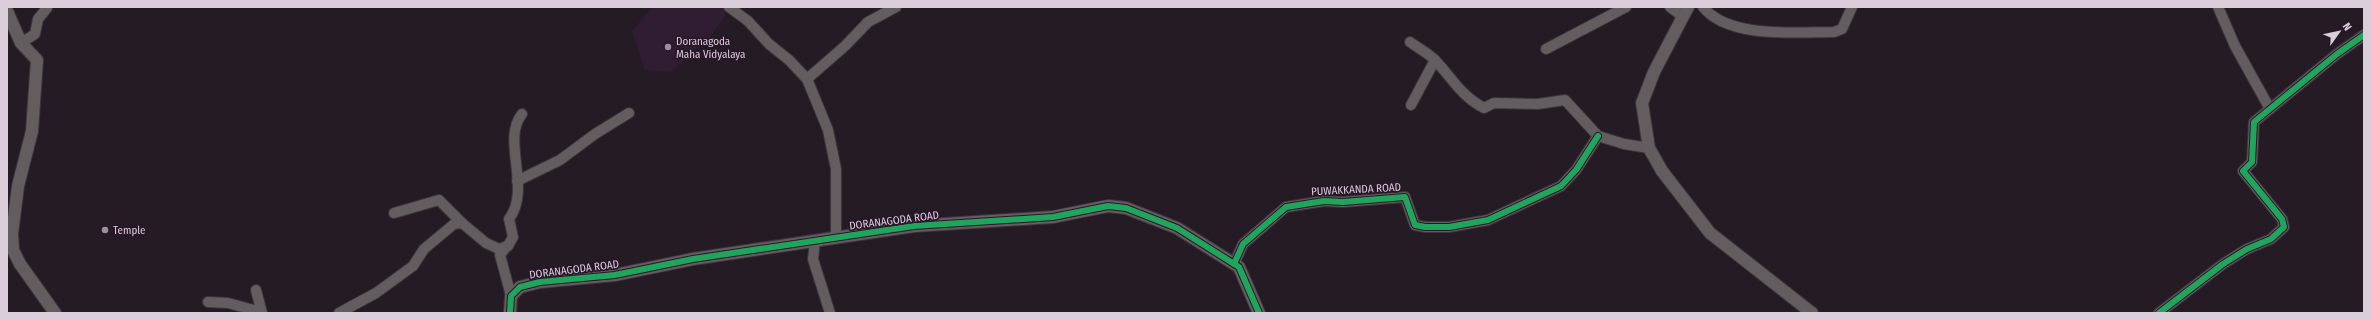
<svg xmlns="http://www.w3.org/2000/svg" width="2371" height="320" font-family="'Fira Sans Condensed',sans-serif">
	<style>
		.built { fill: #311d32 }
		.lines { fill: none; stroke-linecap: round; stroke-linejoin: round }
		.minor-casing { stroke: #3d353d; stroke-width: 12 }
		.tertiary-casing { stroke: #3d353d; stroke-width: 14 }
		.minor { stroke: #635d5f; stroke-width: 10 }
		.tertiary { stroke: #635d5f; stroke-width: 12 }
		.cycleway-casing { stroke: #291729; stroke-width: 8 }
		.cycleway { stroke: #20a55d; stroke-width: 6 }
		.poi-dot { fill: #9a8f9a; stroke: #291729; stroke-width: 1.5 }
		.labels { text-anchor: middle; stroke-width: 3.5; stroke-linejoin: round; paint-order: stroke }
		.poi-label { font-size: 11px; fill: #d9cdd9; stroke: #291729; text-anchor: start }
		.street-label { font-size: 11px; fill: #d9cdd9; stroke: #291729 }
	</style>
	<rect width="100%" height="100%" fill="#251b25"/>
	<polygon class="built" points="653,7 724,7 725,16 709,38 671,72 645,70 632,31"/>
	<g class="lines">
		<g class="minor-casing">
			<g id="minor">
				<polyline points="729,7 748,21 769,44 789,60 807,79 828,130 836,169 836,237"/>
				<polyline points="1670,7 1682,16"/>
				<path d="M1703,7C1729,39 1796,32 1834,32L1842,29L1852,7"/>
				<polyline points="2218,7 2235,46 2270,109"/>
				<path d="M1410,42C1418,48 1428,53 1435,60C1452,78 1461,96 1484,108L1494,103L1538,104L1565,100L1598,136L1624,144L1649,148"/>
				<polyline points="21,43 35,34 38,19 47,8"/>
				<polyline points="1546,49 1626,7"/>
				<polyline points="807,79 845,46 868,22 896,7"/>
				<polyline points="1411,105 1435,60"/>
				<polyline points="517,181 560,160 595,134 629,113"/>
				<polyline points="394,213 439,200 462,223"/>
				<polyline points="815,241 813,259 830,313"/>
				<polyline points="507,246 500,255 511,296"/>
				<polyline points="1234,264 1243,244 1286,207 1324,201 1343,202 1405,197 1415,225 1425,227 1449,227 1488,220 1561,186 1576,170 1598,136"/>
				<polyline points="256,290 262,313"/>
				<polyline points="208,302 228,303 261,312"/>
				<path d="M339,313L376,293L413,266L424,249L454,224L462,223L486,243L499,249L508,246L513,237L509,219C532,189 501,139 522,114"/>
				<polyline points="2159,313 2223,264 2247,249 2271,239 2284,227 2282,219 2243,171 2252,162 2254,122 2337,54 2364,35"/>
			</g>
		</g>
		<g class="tertiary-casing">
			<g id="tertiary">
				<polyline points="1688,7 1654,72 1642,103 1649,148 1662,171 1710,233 1812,313"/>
				<polyline points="7,11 21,43 37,60 32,131 18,186 12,234 13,250 20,264 55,313"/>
				<polyline points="510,313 511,296 520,287 540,282 615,275 693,259 914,226 1053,217 1108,206 1126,208 1177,228 1239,267 1259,313"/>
			</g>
		</g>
		<use href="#minor" class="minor"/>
		<use href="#tertiary" class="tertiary"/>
		<g class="cycleway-casing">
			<g id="cycleway">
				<polyline points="1234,264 1243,244 1286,207 1324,201 1343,202 1405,197 1415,225 1425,227 1449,227 1488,220 1561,186 1576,170 1598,136"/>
				<polyline points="510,313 511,296 520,287 540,282 615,275 693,259 914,226 1053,217 1108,206 1126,208 1177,228 1239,267 1259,313"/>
				<polyline points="2159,313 2223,264 2247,249 2271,239 2284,227 2282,219 2243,171 2252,162 2254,122 2337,54 2364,35"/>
			</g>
		</g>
		<use href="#cycleway" class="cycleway"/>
	</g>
	<g class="poi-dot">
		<circle cx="668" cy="47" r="4"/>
		<circle cx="105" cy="230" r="4"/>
	</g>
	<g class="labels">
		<g class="poi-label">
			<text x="676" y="45">Doranagoda<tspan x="676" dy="13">Maha Vidyalaya</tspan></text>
			<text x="113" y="234">Temple</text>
		</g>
		<g class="street-label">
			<text transform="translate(1356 189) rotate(-3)" y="4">PUWAKKANDA ROAD</text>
			<text transform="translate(894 220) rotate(-7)" y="4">DORANAGODA ROAD</text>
			<text transform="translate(574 269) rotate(-7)" y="4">DORANAGODA ROAD</text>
		</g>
	</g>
	<rect width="2371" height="320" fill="none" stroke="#d9cdd9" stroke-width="16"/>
	<g transform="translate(2339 32) rotate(57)" stroke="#291729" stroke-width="3" paint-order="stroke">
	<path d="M0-3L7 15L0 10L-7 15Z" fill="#d9cdd9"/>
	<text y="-6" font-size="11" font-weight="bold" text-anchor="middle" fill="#d9cdd9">N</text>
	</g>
</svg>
